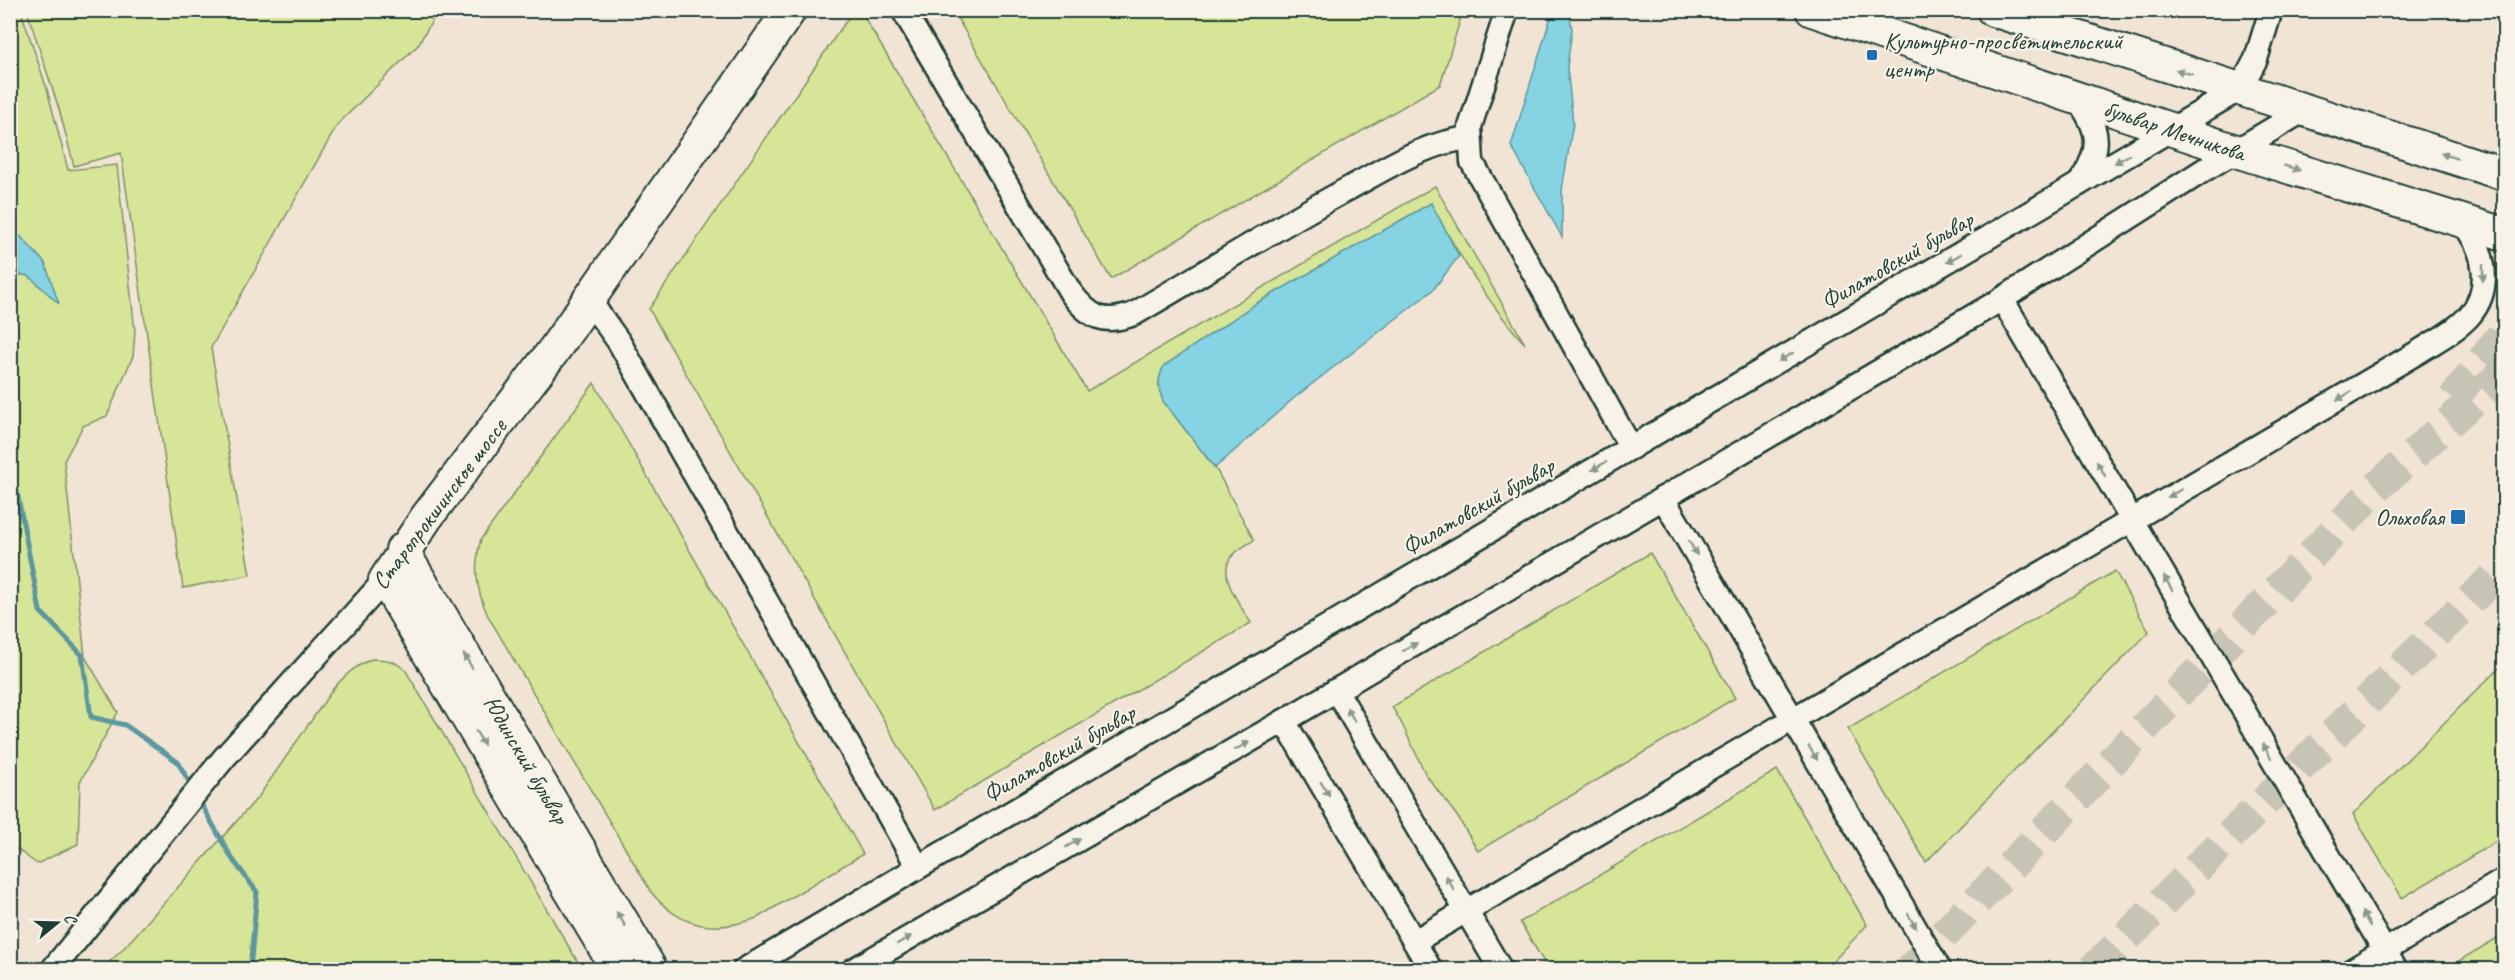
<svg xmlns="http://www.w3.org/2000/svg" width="2515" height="980" font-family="Caveat,sans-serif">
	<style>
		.green { fill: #d7e598; stroke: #7b9166; stroke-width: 1.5 }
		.water { fill: #85d3e3; stroke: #5c979d; stroke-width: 1.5 }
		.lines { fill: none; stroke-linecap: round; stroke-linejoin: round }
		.stream { stroke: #5c979d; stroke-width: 5 }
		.secondary-tunnel { stroke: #c7c3b5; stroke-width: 32; stroke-dasharray: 32 16; stroke-linecap: butt }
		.street-casing { stroke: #1f3d34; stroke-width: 27 }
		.secondary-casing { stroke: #1f3d34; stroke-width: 36 }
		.street { stroke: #f7f3e8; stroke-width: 22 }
		.secondary { stroke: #f7f3e8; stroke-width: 32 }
		.oneway { fill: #8b988e }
		.poi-dot { fill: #1f6fb2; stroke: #f7f3e8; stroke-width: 2 }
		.labels { text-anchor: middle; stroke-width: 4.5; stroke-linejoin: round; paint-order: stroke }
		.poi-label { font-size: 24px; fill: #1f3d34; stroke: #f7f3e8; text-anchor: start }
		.street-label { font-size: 24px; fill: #1f3d34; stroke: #f7f3e8 }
	</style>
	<rect width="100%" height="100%" fill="#f1e4d5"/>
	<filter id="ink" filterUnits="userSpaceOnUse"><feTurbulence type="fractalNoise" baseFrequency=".0167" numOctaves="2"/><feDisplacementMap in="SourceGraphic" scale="12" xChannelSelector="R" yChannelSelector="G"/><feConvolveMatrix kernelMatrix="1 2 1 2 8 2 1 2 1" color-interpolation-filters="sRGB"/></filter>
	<g filter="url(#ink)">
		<g class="green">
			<path d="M860,10L1087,391L1435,186L1525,344C1487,302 1457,253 1431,203L1257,303L1164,366C1157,380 1158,387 1163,401L1217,471L1254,540C1248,544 1240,548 1234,554C1214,573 1241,606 1251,623L935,810L649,309L853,11Z"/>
			<polygon points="10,11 21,11 47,89 68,170 117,165 135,332 133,356 107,416 83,426 64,461 85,657 118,712 80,782 78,844 37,864 10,844 11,273 29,276 59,303 11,226"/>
			<polygon points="27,11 438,11 418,45 338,124 211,348 250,575 183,588 121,153 74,166 59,109"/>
			<polygon points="953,11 1463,11 1440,85 1111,279"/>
			<path d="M594,383L863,854L757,918C715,933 681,929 651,892L488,616C476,589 473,567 481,539Z"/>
			<polygon points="1650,553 1735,698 1478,851 1457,816 1426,775 1402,724 1392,707"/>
			<polygon points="2115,571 2149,632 1926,862 1848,729"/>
			<path d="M372,659C387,659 396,661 406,671L582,969H102L123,949L259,796L333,689C345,675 355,666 372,659Z"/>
			<polygon points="2504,663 2504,837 2402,898 2353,814"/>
			<polygon points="1777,770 1867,925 1826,969 1548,969 1520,922"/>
			<polygon points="2504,934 2504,969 2445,969"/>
		</g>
		<g class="water">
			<polygon points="1553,10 1569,11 1572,29 1567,67 1573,123 1562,190 1562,237 1511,146"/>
			<path d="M1431,203L1459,256L1433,290L1294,398L1215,468L1163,401C1158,387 1157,380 1164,366L1257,303Z"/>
			<polygon points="11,226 45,263 59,304 29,276 11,273"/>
		</g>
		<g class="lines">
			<g class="stream">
				<polyline points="10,485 17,492 40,611 82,655 91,717 125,725 178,762 193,789"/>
				<polyline points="199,800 231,857 257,892 250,970"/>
			</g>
			<g class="secondary-tunnel">
				<polyline points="2453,399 2504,333"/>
				<polyline points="1910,970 2377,487 2504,373"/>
				<polyline points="2093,970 2504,567"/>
			</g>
			<g class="street-casing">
				<g id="street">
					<path d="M903,10L1071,293C1090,318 1104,325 1134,314C1204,273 1273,230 1344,191C1385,169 1421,144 1469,138"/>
					<polyline points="1507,10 1470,127 1472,162 1631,448"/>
					<path d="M2075,96C2101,130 2103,148 2079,184"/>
					<polyline points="2002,299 2396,970"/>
					<polyline points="589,300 619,342 918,867"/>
					<polyline points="1663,498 1940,970"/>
					<polyline points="1336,690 1501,970"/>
					<polyline points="1284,721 1431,970"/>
					<path d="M1415,941L2420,351C2437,340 2457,330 2470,315C2494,286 2484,247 2461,221"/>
					<polyline points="52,970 224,758 385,580"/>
					<polyline points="744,970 2240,89 2256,59 2271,10"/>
					<polyline points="853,970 1284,721 2002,299 2204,170 2306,109"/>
					<polyline points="2352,970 2504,880"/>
				</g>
			</g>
			<g class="secondary-casing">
				<g id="secondary">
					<path id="s1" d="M1812,10L2236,151L2504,234"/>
					<polyline points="1993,10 2504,174"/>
					<path id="s2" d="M402,550L651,970"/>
					<polyline points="618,970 385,580 426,518 554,350 790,10"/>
				</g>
			</g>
			<use href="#street" class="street"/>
			<use href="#secondary" class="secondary"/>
		</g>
		<defs><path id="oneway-solid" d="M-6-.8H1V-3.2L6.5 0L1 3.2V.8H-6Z" transform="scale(1.5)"/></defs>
		<g class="oneway">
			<use href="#oneway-solid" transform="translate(2184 72) rotate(-163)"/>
			<use href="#oneway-solid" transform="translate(2449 156) rotate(-162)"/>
			<use href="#oneway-solid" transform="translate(2122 159) rotate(150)"/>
			<use href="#oneway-solid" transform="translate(2292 168) rotate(17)"/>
			<use href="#oneway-solid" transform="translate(1954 258) rotate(150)"/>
			<use href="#oneway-solid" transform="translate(2483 273) rotate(90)"/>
			<use href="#oneway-solid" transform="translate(1786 357) rotate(150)"/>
			<use href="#oneway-solid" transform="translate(2344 396) rotate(150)"/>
			<use href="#oneway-solid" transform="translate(1599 466) rotate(150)"/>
			<use href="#oneway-solid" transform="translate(2101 469) rotate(-120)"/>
			<use href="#oneway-solid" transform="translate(2175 493) rotate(150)"/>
			<use href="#oneway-solid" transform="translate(1693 548) rotate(60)"/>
			<use href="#oneway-solid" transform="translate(2168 583) rotate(-120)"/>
			<use href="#oneway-solid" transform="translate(1410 647) rotate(-30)"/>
			<use href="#oneway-solid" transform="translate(468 661) rotate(-121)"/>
			<use href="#oneway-solid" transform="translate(1351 715) rotate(-120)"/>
			<use href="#oneway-solid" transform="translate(480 738) rotate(59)"/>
			<use href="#oneway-solid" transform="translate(1242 746) rotate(-30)"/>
			<use href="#oneway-solid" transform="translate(2267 751) rotate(-120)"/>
			<use href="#oneway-solid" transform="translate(1813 753) rotate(59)"/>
			<use href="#oneway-solid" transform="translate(1325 789) rotate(59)"/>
			<use href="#oneway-solid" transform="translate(1073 843) rotate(-30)"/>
			<use href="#oneway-solid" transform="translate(1450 883) rotate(-120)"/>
			<use href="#oneway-solid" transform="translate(621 919) rotate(-121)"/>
			<use href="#oneway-solid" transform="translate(2366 919) rotate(-120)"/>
			<use href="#oneway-solid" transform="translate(1912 921) rotate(60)"/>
			<use href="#oneway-solid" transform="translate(904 940) rotate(-30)"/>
		</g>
	</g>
	<g class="poi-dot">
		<rect x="1866" y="49" width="12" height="12" rx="3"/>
		<rect x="2450" y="509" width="16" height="16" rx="3"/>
	</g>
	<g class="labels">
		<g class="poi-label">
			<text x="1884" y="49">Культурно-просветительский<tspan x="1884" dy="28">центр</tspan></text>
			<text x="2444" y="525" text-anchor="end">Ольховая</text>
		</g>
		<g class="street-label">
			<text dy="8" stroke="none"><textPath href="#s1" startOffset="382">бульвар Мечникова</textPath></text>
			<text transform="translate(1897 260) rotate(-30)" y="8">Филатовский бульвар</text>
			<text transform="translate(439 504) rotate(-53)" y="8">Старопрокшинское шоссе</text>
			<text transform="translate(1478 506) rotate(-30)" y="8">Филатовский бульвар</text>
			<text transform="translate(1059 753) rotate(-30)" y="8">Филатовский бульвар</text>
			<text dy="8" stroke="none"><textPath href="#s2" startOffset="244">Юдинский бульвар</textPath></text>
		</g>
	</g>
	<rect width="2515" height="980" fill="none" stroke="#f7f3e8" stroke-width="36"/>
	<rect x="18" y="18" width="2479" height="944" fill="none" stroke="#1f3d34" stroke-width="2" filter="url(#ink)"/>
	<g transform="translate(57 923) rotate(71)" stroke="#f7f3e8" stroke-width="4.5" paint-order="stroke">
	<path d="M0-4.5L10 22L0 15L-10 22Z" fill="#1f3d34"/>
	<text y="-9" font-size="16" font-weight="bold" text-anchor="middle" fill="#1f3d34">С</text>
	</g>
</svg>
